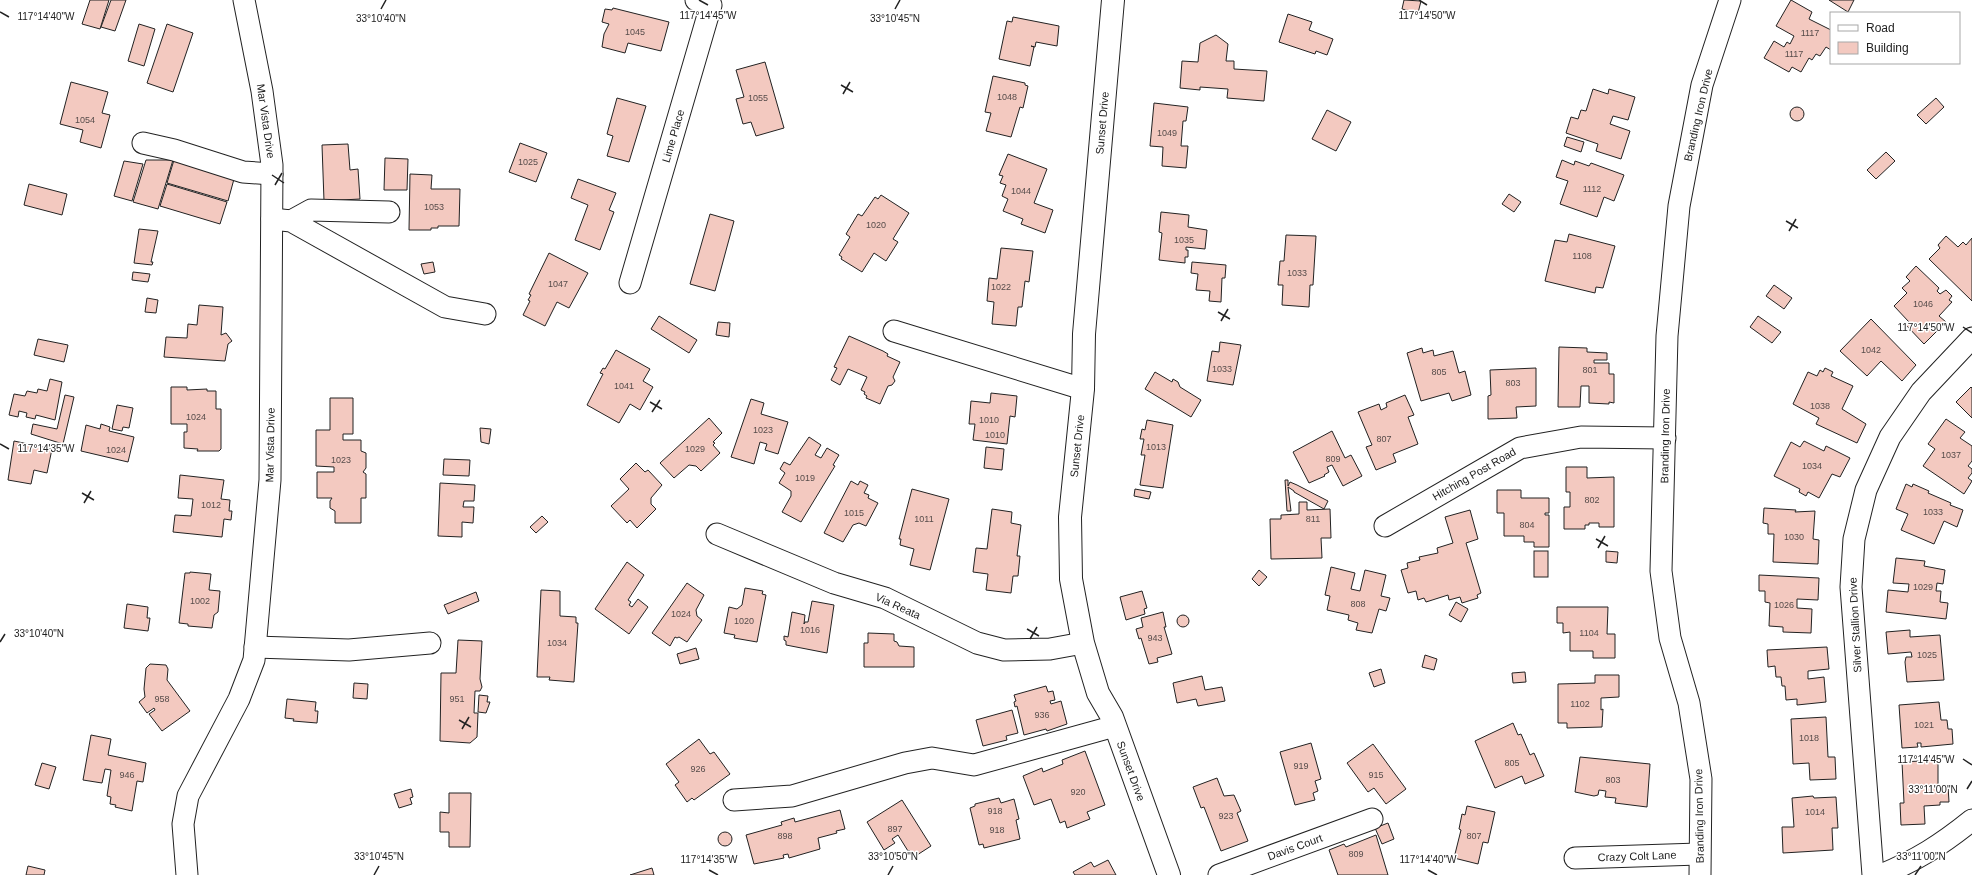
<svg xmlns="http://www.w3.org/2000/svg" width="1972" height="875" font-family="Arial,sans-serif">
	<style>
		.building { fill: #f3c9c0; stroke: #222 }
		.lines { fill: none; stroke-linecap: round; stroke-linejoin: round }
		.minor-casing { stroke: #222; stroke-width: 23 }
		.major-casing { stroke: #222; stroke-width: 24 }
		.minor { stroke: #fff; stroke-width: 21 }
		.major { stroke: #fff; stroke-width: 22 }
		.ticks { fill: none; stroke: #222; stroke-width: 1.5 }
		.labels { text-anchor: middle; stroke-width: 3; stroke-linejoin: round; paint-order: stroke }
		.number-label { font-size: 9px; fill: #564c4a }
		.street-label { font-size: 11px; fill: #222; stroke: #fff }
		.ticks-label { font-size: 10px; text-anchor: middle; fill: #222; stroke: #fff; stroke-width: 3; stroke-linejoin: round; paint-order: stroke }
	</style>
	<rect width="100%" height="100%" fill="#fff"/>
	<g class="building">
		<polygon points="90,0 109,0 100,29 82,24"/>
		<polygon points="111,0 126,0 115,31 101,27"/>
		<polygon points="1404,0 1421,1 1418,13 1402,9"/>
		<polygon points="1791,0 1812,12 1809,19 1831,30 1831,50 1826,47 1820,56 1816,54 1812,60 1809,58 1801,72 1792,67 1789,72 1764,58 1774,41 1784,47 1787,42 1790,44 1794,36 1776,26"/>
		<polygon points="1829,0 1854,0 1848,12"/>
		<polygon points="613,8 669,22 661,51 628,43 625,53 602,47 604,34 609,24 602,22 605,9 612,10"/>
		<polygon points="1288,14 1312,22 1309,30 1333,39 1327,55 1316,51 1315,54 1279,42"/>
		<polygon points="1013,17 1059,26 1057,46 1036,42 1035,47 1031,46 1034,47 1030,66 999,59 1007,21 1012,22"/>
		<polygon points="139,24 155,29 144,66 128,61"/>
		<polygon points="167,24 193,33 173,92 147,83"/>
		<polygon points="1216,35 1228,44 1226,61 1234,61 1234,69 1267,71 1264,101 1227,98 1228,89 1200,87 1200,90 1180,88 1182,61 1198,62 1200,43"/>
		<polygon points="765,62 784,128 756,136 751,122 743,124 736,99 744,97 736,70"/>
		<polygon points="993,76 1025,83 1025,85 1028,86 1023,108 1020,107 1011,137 986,131 991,113 985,112"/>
		<polygon points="71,82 108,92 102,113 110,115 101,148 80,142 83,130 60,124"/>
		<polygon points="1593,89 1608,94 1609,89 1635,97 1628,120 1613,116 1610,124 1630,131 1621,159 1596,151 1598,144 1566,133 1571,117 1578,119 1581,110 1586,111"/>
		<polygon points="617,98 646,106 629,162 607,156 613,136 607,134"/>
		<polygon points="1936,98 1944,107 1926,124 1917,115"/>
		<polygon points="1154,103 1188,107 1186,121 1183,121 1181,146 1188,146 1186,168 1162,166 1163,147 1150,146"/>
		<circle cx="1797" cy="114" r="7"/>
		<polygon points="1327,110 1351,122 1336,151 1312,139"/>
		<polygon points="1567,137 1584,142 1581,152 1564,146"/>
		<polygon points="520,143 547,153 536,182 509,172"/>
		<polygon points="348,144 350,170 358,169 360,199 324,201 322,145"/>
		<polygon points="1886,152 1895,161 1876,179 1867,170"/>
		<polygon points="1008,154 1047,169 1034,203 1053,210 1045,233 1021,224 1023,219 1003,211 1008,199 1002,196 1006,185 1000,183 1003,176 999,175"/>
		<polygon points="385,158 408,159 407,190 384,190"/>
		<polygon points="146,160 173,160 158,209 133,202"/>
		<polygon points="174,160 234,179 228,201 167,183"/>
		<polygon points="1562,160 1574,165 1575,161 1589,166 1591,163 1624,175 1614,201 1604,197 1597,217 1560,204 1568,181 1556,177"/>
		<polygon points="124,161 143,164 132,201 114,196"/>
		<polygon points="410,174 432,175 431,189 460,189 459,226 438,226 438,228 431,228 431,230 409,230"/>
		<polygon points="578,179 616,193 609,210 614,212 600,250 575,240 588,205 571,198"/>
		<polygon points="29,184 67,194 62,215 24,205"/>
		<polygon points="167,184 227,202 220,224 160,206"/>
		<polygon points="1509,194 1521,202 1514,212 1502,204"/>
		<polygon points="881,195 909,213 893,239 898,242 886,261 874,253 862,272 841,259 842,257 839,255 850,237 846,234 858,214 862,216 875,197 878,199"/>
		<polygon points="1161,212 1189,215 1188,227 1207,230 1205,249 1186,247 1186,250 1188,250 1188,257 1185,257 1185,263 1159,260 1162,233 1159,232"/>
		<polygon points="710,214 734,221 715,291 690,284"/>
		<polygon points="139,229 158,231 151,262 153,262 152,265 134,263"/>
		<polygon points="1569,234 1615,246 1603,288 1596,287 1595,293 1545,281 1555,240 1567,242"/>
		<polygon points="1286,235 1316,236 1313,285 1310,285 1309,307 1282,305 1283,285 1278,285 1280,261 1284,261"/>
		<polygon points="1946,236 1958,247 1963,242 1966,245 1972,238 1972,301 1929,259 1940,248 1938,245"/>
		<polygon points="1001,248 1033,251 1029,282 1025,281 1022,307 1018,307 1016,326 992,324 994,302 987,301 989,278 997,279"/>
		<polygon points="549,253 588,273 569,308 557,302 545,326 523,315 530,301 528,300 531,295 529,294"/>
		<polygon points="433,262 435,272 424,274 421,264"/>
		<polygon points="1192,262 1226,265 1225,278 1222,278 1221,302 1209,301 1210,291 1196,290 1198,274 1191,273"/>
		<polygon points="1916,266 1939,288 1937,291 1940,294 1946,290 1952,296 1949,300 1952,302 1939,316 1946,322 1924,344 1906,325 1909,322 1894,306 1907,293 1902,288 1910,281 1906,277"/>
		<polygon points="133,272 150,274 148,282 132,280"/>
		<polygon points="1774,285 1792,298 1784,309 1766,296"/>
		<polygon points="147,298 158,300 156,313 145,312"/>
		<polygon points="199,305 223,307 221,335 226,333 232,341 228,344 225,361 164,357 166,337 187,338 188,324 197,325"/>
		<polygon points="659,316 697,340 689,353 651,329"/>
		<polygon points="1758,316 1781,332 1772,343 1750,327"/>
		<polygon points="1871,319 1916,365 1902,381 1881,361 1867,376 1840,351"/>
		<polygon points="718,322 730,323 729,337 716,335"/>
		<polygon points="849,336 883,351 888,354 887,356 900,362 893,377 895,381 892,385 888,386 880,404 866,398 867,396 864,394 865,392 861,390 867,377 848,369 840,385 831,380 837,368 834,367"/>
		<polygon points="38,339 68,345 64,362 34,355"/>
		<polygon points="1220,342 1241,345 1233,385 1207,381 1212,351 1219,352"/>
		<polygon points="1559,347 1587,348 1587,352 1607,353 1607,360 1594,360 1594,363 1609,363 1609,374 1614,374 1614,403 1609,402 1609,404 1589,403 1589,386 1581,386 1580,407 1558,407"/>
		<polygon points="1422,348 1423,353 1433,350 1434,356 1453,351 1459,373 1465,371 1471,395 1452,401 1449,393 1421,401 1407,353"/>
		<polygon points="616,350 650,369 643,381 653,387 640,410 630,404 619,423 587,405 603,374 600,373 603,368 605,369"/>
		<polygon points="1536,368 1536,406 1516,407 1517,418 1488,419 1488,396 1491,395 1490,370"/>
		<polygon points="1825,368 1833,372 1831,376 1853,386 1842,409 1866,424 1857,443 1816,424 1819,418 1793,404 1808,372 1817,376 1820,370 1823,372"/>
		<polygon points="1155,372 1172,382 1173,379 1178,382 1180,387 1201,400 1191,417 1145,389"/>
		<polygon points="50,379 62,382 55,420 36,415 35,419 26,417 27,413 19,411 18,417 9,415 14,394 25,396 27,391 37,393 38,389 47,391"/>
		<polygon points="171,387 187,387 187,390 207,389 207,391 216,391 216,409 221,409 221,449 219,451 197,451 198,449 184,448 184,432 187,432 187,424 171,424"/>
		<polygon points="1971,387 1972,388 1972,418 1956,402"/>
		<polygon points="991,393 1017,396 1015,417 1010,416 1007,444 973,440 975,424 969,424 971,401 990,403"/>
		<polygon points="65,395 74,397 63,444 31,434 33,424 57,429"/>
		<polygon points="1405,395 1414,415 1408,417 1418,444 1393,454 1396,462 1376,470 1366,447 1372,445 1358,412 1379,404 1381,410 1387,407 1386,403"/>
		<polygon points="330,398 353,398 353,434 343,434 343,440 361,440 361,451 366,453 366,468 363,472 366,474 366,498 361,498 361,523 335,523 335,511 330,508 330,501 332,498 317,498 317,472 334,472 334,467 316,466 316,430 330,430"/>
		<polygon points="751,399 764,403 761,414 788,422 778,454 765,450 767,444 760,442 754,464 731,457"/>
		<polygon points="117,405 133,408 129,428 123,427 122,431 112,429"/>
		<polygon points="709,418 722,433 713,442 715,443 713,445 720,453 701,471 696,466 689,465 674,478 660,463"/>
		<polygon points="1946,419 1965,432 1960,438 1972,446 1972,461 1968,466 1972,469 1972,473 1968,478 1972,481 1964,494 1923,466 1935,449 1928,444"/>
		<polygon points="1147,420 1173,425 1163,488 1140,485 1145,455 1141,455 1144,439 1140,439 1142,429 1145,430"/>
		<polygon points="101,424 110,427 109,431 134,437 128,462 81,451 86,425 100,429"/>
		<polygon points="480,428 491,429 489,444 481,442"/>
		<polygon points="1332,431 1345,458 1351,455 1362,476 1343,486 1332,465 1327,467 1329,472 1324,475 1325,476 1309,483 1293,452"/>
		<polygon points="809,437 821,445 815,455 821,458 827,448 839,455 833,465 835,466 801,522 782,512 791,496 791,491 779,483 785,473 780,469 784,462 790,465"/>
		<polygon points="14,441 52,449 47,473 34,470 31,484 8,480"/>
		<polygon points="1804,441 1824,451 1826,446 1850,458 1840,477 1832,474 1819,498 1808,492 1806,496 1799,492 1800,489 1774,476 1791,442 1800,447"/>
		<polygon points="986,447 1004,449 1002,470 984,468"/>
		<polygon points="444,459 470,460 469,476 443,475"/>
		<polygon points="636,463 645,472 648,470 662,485 651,498 651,504 656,509 637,528 630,520 627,523 611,506 629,489 620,479"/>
		<polygon points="1566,467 1587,467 1587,478 1614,477 1614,527 1599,527 1599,523 1589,523 1589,525 1585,525 1585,529 1564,529 1564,507 1570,507 1570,492 1566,492"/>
		<polygon points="180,475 224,480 221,499 230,500 229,511 232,511 231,520 224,519 222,537 173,532 175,515 191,516 193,499 178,498"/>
		<polygon points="1285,480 1288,480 1288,486 1290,482 1297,485 1328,501 1324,509 1294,492 1294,491 1288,487 1291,511 1287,511"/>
		<polygon points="851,481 858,485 860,481 868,485 864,493 869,495 868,498 878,503 866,526 859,523 853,525 843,542 824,533"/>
		<polygon points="440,483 475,485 474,501 464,501 463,507 474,507 473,523 462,522 462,537 438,536"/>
		<polygon points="1906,484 1912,487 1913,484 1929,491 1928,493 1951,503 1950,505 1963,510 1957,527 1944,521 1934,544 1901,530 1908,514 1896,509"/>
		<polygon points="912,489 949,499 930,570 910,565 914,549 900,545 901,539 899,539"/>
		<polygon points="1135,489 1151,492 1149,499 1134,496"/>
		<polygon points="1497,490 1521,490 1521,498 1549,498 1549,513 1545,513 1545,515 1549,515 1549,547 1534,547 1534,542 1524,542 1524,536 1504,536 1504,513 1497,513"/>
		<polygon points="1299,502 1307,502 1307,510 1330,509 1331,538 1321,538 1322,558 1271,559 1270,519 1281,519 1281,515 1299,514"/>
		<polygon points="1764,508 1796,510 1795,512 1815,511 1813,539 1819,540 1818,564 1773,562 1774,534 1768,534 1768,524 1763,523"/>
		<polygon points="992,509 1012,512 1011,523 1021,525 1017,556 1020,556 1018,576 1013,576 1011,593 986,590 988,574 973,572 976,548 987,549"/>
		<polygon points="1470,510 1478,539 1466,543 1481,593 1477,595 1478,598 1462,603 1460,597 1449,600 1448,595 1426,602 1424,598 1418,600 1416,591 1408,593 1401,570 1408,568 1407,563 1420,560 1419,557 1438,553 1437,548 1453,543 1445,517"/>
		<polygon points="542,516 548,522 536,533 530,527"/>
		<rect x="1534" y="551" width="14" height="26"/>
		<polygon points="1606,551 1618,552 1617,563 1606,562"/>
		<polygon points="1896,558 1925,561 1924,566 1945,570 1943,584 1937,583 1936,591 1941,591 1940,602 1948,603 1946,619 1886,612 1888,590 1908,592 1909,584 1893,583"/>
		<polygon points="627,562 644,575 628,600 631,602 629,605 632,607 638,599 648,607 629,634 595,609"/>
		<polygon points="1331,567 1355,573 1351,589 1360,591 1365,570 1386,575 1381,596 1390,598 1386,611 1379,609 1372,633 1356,630 1358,623 1348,620 1349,615 1327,610 1330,596 1325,595"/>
		<polygon points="1259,570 1267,577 1259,586 1252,579"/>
		<polygon points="190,572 211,574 209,590 220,591 218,612 214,615 212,628 188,626 188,624 179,623 185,573 190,573"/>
		<polygon points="1759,575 1819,578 1818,600 1797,599 1797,608 1812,609 1811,633 1783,632 1783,627 1769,626 1770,603 1765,602 1765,591 1759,591"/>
		<polygon points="687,583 704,595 696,610 697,616 702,620 687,642 679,637 677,638 675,637 670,646 652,633"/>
		<polygon points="745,588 763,591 762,594 766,595 757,642 734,638 735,635 724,633 729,607 737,609 742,605"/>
		<polygon points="541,590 560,591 560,616 576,617 576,623 578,623 574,682 549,680 550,677 537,677"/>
		<polygon points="1142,591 1147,608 1144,609 1145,614 1126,620 1120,597"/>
		<polygon points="476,592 479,601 448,614 444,605"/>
		<polygon points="812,601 834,605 827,653 786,645 786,641 784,640 784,636 788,637 792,612 805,615 804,624 805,622 808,622"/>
		<polygon points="1456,602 1468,609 1461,622 1449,615"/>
		<polygon points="127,604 148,607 147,618 150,618 148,631 124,628"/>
		<polygon points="1557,607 1608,607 1607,634 1615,634 1615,658 1593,658 1593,651 1570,651 1570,632 1563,633 1563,623 1557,623"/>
		<polygon points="1163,612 1166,627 1164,627 1172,654 1157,658 1158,662 1149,664 1141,638 1139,639 1136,629 1143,627 1141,618"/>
		<circle cx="1183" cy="621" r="6"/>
		<polygon points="1910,630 1910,637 1940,635 1944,680 1907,682 1905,662 1906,657 1912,657 1911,652 1888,654 1886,632"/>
		<polygon points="868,633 894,634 894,641 897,642 899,646 914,647 914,667 864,667 864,643 868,643"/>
		<polygon points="458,640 482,641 480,679 482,687 480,691 475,691 474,713 478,713 477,737 470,743 440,741 441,673 456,673"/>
		<polygon points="1827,647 1829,669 1808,671 1808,679 1824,677 1826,702 1797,705 1797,699 1786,700 1785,686 1782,686 1781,677 1776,677 1775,666 1768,667 1767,650"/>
		<polygon points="696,648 699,659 680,664 677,654"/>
		<polygon points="1425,655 1437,659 1434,670 1422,667"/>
		<polygon points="150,664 166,665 168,669 167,680 190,711 162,731 149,714 155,710 154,708 147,713 139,702 145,697 144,689 146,668"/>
		<polygon points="1381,669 1385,683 1374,687 1369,673"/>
		<polygon points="1525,672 1526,682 1513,683 1512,673"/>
		<polygon points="1595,675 1619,675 1619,697 1601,698 1601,710 1603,709 1602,727 1567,728 1567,723 1558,723 1558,684 1595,683"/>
		<polygon points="1202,676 1205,690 1222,687 1225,701 1198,706 1196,699 1177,703 1173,683"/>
		<polygon points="354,683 368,684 367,699 353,698"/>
		<polygon points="1046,686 1048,692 1053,691 1055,700 1050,701 1051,704 1061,701 1067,724 1047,731 1046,729 1024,735 1017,706 1015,707 1014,702 1016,701 1014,695"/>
		<polygon points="479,695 488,696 487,702 490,702 486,713 478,712"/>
		<polygon points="287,699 316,702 315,711 318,711 317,723 293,721 294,719 285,718"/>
		<polygon points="1939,702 1941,720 1947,720 1948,729 1952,729 1953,744 1921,747 1921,743 1917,743 1918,747 1902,748 1899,705"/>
		<polygon points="1012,710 1018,733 1006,736 1007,740 983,746 976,720"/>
		<polygon points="1826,717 1828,757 1835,757 1836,779 1810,780 1809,763 1793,764 1791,719"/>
		<polygon points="1513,723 1518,735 1521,734 1530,755 1534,753 1544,776 1525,784 1522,776 1495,788 1475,741"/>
		<polygon points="91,735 111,739 108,755 146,763 143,782 137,781 132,811 115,807 116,805 110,804 111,797 107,796 111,770 105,769 102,783 83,780"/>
		<polygon points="699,739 710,754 714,752 730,774 694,800 692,798 687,802 675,785 679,782 666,764"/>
		<polygon points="1311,743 1321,779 1315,781 1318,791 1313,793 1315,800 1295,805 1280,752"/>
		<polygon points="1373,744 1406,789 1386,804 1374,788 1368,792 1347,763"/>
		<polygon points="1085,751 1105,805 1087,812 1090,819 1067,828 1065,821 1060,823 1051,799 1034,805 1023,776 1042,768 1043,772 1063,764 1062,760"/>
		<polygon points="1580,757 1650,764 1647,807 1615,803 1616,798 1605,797 1606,791 1599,790 1598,795 1594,796 1575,792"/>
		<polygon points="1938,760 1938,787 1948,786 1949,802 1940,802 1940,805 1924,806 1925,824 1901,825 1900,803 1904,803 1902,762"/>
		<polygon points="42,763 56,767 49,789 35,785"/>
		<polygon points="1217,778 1224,796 1234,795 1241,811 1237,813 1248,841 1221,851 1204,807 1201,808 1193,787"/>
		<polygon points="411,789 413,797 410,798 412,804 399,808 394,794"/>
		<polygon points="449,793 471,793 470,847 449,847 449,832 440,832 440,812 449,813"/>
		<polygon points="1813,796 1814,798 1836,797 1838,828 1832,828 1833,850 1783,853 1782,827 1794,827 1792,798"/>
		<polygon points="999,798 1001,803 1014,799 1019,819 1016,820 1020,839 984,848 983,844 979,845 970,808 975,806 975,804"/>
		<polygon points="902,800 931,846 914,857 909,850 908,851 898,835 892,839 895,843 884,850 867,822"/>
		<polygon points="1467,806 1495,812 1488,843 1483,842 1478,864 1454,858 1461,830 1459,829 1462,814 1465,815"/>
		<polygon points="840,810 845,829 836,831 837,833 818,838 820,849 789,858 788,854 783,855 784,858 754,864 746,835 782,825 781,822 794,818 795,822"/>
		<polygon points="1388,823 1394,839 1382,844 1375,828"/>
		<circle cx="725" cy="839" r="7"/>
		<polygon points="1376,835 1388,875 1338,875 1329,850 1344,844 1346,847"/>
		<polygon points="1108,860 1116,875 1075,875 1073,872 1091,862 1094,867"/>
		<polygon points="28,866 45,870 44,875 26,875"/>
		<polygon points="652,868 654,875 630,875"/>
	</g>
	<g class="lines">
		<g class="minor-casing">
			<g id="minor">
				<polyline points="143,143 174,150 243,172 272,174"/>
				<polyline points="272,219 291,221 445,307 485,314"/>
				<polyline points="291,221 311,210 389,212"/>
				<polyline points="630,283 711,5 696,0"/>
				<polyline points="894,331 1083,389"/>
				<polyline points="1385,526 1520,448 1581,437 1665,438"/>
				<polyline points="717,534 834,583 885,598 977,643 1004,650 1050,649 1083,643"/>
				<polyline points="255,647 349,650 430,643"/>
				<polyline points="734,800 792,796 905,763 932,758 974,765 1115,726"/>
				<polyline points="1575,858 1699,854"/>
				<polyline points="187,875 183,824 188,796 239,699 254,660 270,480 272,165 262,91 244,0"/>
				<polyline points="1219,875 1372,819"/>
				<polyline points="1700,875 1701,779 1689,703 1670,638 1661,571 1667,336 1679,206 1702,85 1730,0"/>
				<polyline points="1873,875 1851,587 1854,539 1866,490 1890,437 1921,392 1972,338"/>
				<path d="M1881,875C1917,860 1941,845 1972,820"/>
			</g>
		</g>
		<g class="major-casing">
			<polyline id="major" points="1113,0 1084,334 1083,389 1070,517 1071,579 1083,643 1098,693 1112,717 1169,875"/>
		</g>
		<use href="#minor" class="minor"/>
		<use href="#major" class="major"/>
	</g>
	<path class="ticks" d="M699,0L708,5M1419,0L1427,5M381,9L386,0M895,9L900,0M0,12L9,17M841,85L853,92M843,94L850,82M272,175L284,183M275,185L282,173M1786,221L1798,228M1789,231L1796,219M1218,312L1230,319M1221,321L1228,309M1963,327L1972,333M650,402L662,409M652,412L660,400M0,444L9,449M82,493L94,500M84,503L91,491M1596,539L1608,546M1598,548L1605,536M1027,629L1039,636M1030,639L1037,627M0,642L5,634M459,720L471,727M462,729L469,717M1963,759L1972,765M1967,789L1972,781M709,870L718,875M1428,870L1437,875M374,875L379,866M888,875L893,866M1915,875L1921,866"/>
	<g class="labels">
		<g class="number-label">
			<text x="635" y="35">1045</text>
			<text x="1810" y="36">1117</text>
			<text x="1794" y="57">1117</text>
			<text x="1007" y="100">1048</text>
			<text x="758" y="101">1055</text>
			<text x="85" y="123">1054</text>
			<text x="1167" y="136">1049</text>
			<text x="528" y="165">1025</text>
			<text x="1592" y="192">1112</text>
			<text x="1021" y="194">1044</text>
			<text x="434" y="210">1053</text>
			<text x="876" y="228">1020</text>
			<text x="1184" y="243">1035</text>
			<text x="1582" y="259">1108</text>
			<text x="1297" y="276">1033</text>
			<text x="558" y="287">1047</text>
			<text x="1001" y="290">1022</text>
			<text x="1923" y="307">1046</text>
			<text x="1871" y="353">1042</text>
			<text x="1222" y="372">1033</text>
			<text x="1590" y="373">801</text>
			<text x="1439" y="375">805</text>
			<text x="1513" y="386">803</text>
			<text x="624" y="389">1041</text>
			<text x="1820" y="409">1038</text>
			<text x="196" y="420">1024</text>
			<text x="989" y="423">1010</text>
			<text x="763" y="433">1023</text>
			<text x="995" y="438">1010</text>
			<text x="1384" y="442">807</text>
			<text x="1156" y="450">1013</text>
			<text x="695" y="452">1029</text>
			<text x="116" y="453">1024</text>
			<text x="1951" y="458">1037</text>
			<text x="1333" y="462">809</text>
			<text x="341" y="463">1023</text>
			<text x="1812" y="469">1034</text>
			<text x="805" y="481">1019</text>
			<text x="1592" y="503">802</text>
			<text x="211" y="508">1012</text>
			<text x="1933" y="515">1033</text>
			<text x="854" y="516">1015</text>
			<text x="924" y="522">1011</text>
			<text x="1313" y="522">811</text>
			<text x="1527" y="528">804</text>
			<text x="1794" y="540">1030</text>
			<text x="1923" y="590">1029</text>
			<text x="200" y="604">1002</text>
			<text x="1358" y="607">808</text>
			<text x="1784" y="608">1026</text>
			<text x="681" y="617">1024</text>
			<text x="744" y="624">1020</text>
			<text x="810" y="633">1016</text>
			<text x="1589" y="636">1104</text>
			<text x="1155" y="641">943</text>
			<text x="557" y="646">1034</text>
			<text x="1927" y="658">1025</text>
			<text x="162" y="702">958</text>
			<text x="457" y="702">951</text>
			<text x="1580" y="707">1102</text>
			<text x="1042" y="718">936</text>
			<text x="1924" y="728">1021</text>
			<text x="1809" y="741">1018</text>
			<text x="1512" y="766">805</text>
			<text x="1301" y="769">919</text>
			<text x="698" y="772">926</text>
			<text x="127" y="778">946</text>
			<text x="1376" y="778">915</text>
			<text x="1613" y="783">803</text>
			<text x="1078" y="795">920</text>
			<text x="995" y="814">918</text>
			<text x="1815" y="815">1014</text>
			<text x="1226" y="819">923</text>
			<text x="895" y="832">897</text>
			<text x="997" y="833">918</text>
			<text x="785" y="839">898</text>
			<text x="1474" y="839">807</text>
			<text x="1356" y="857">809</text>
		</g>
		<g class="street-label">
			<text transform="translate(1698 115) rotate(-77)" y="4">Branding Iron Drive</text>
			<text transform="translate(266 121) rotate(82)" y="4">Mar Vista Drive</text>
			<text transform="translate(1102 123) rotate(-85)" y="4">Sunset Drive</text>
			<text transform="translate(673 136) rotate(-74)" y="4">Lime Place</text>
			<text transform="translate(1665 436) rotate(-89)" y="4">Branding Iron Drive</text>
			<text transform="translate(270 445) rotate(-89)" y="4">Mar Vista Drive</text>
			<text transform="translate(1077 446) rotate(-84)" y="4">Sunset Drive</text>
			<text transform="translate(1474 474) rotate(-30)" y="4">Hitching Post Road</text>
			<text transform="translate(898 606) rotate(24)" y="4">Via Reata</text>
			<text transform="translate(1855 625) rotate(-93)" y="4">Silver Stallion Drive</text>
			<text transform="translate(1131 771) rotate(70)" y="4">Sunset Drive</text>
			<text transform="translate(1699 816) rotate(-91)" y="4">Branding Iron Drive</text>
			<text transform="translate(1295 847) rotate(-20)" y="4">Davis Court</text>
			<text transform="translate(1637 856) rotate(-2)" y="4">Crazy Colt Lane</text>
		</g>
	</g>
	<g class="ticks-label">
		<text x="708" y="19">117°14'45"W</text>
		<text x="1427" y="19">117°14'50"W</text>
		<text x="46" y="20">117°14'40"W</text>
		<text x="895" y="22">33°10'45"N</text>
		<text x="381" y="22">33°10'40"N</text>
		<text x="1926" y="331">117°14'50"W</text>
		<text x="46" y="452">117°14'35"W</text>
		<text x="39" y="637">33°10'40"N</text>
		<text x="1926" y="763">117°14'45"W</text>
		<text x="1933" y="793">33°11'00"N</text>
		<text x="379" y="860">33°10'45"N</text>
		<text x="893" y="860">33°10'50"N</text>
		<text x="1921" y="860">33°11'00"N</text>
		<text x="709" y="863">117°14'35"W</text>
		<text x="1428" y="863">117°14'40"W</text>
	</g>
	<rect x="1830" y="12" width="130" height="52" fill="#ffffff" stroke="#a7a7a7"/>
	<rect x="1838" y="25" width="20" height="6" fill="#ffffff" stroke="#a7a7a7"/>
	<text x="1866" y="32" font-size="12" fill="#222222">Road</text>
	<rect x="1838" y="42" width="20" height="12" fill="#f3c9c0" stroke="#a7a7a7"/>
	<text x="1866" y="52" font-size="12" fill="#222222">Building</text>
</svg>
